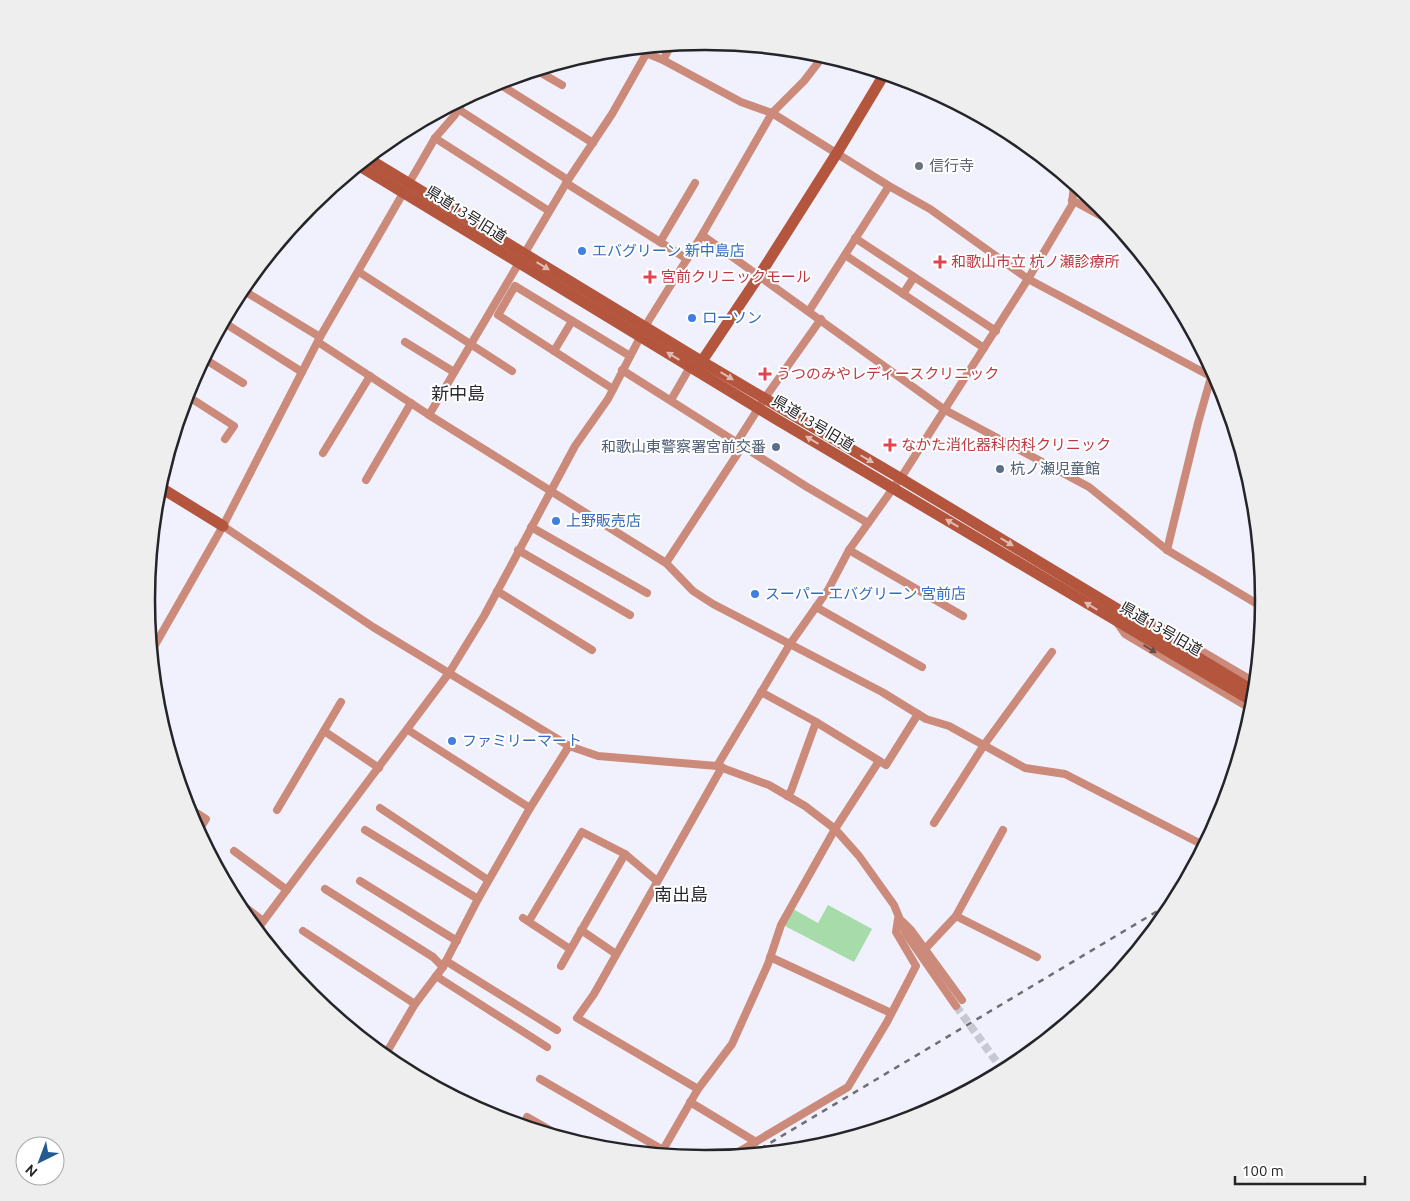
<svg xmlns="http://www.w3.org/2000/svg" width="1410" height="1201" font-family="Ubuntu,'Noto Sans JP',sans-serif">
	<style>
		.green { fill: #a7dba9 }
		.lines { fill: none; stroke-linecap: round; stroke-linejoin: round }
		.street-tunnel { stroke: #c7c8d2; stroke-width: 8; stroke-dasharray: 8 4; stroke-linecap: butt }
		.street { stroke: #cc8b7a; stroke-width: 8 }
		.secondary { stroke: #b4563e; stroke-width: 11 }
		.rail { stroke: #6d6d74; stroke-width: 2.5; stroke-dasharray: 6 6; stroke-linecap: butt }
		.oneway { fill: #e1bbb2 }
		.oneway2 { fill: #684e49 }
		.worship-dot { fill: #6b7280; stroke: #fff; stroke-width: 2 }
		.shop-dot { fill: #3f7fe0; stroke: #fff; stroke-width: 2 }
		.health-dot { fill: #e0444e; stroke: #fff; stroke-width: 2 }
		.service-dot { fill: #5c6f8a; stroke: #fff; stroke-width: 2 }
		.labels { text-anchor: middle; stroke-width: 4; stroke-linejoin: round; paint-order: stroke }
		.worship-label { font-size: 15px; fill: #5b616d; stroke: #fff; text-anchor: start }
		.street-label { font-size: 15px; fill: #252529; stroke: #fff }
		.shop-label { font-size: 15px; fill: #366cbe; stroke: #fff; text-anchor: start }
		.health-label { font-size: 15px; fill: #be3a42; stroke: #fff; text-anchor: start }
		.service-label { font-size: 15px; fill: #4e5e75; stroke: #fff; text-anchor: end }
		.quarter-label { font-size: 18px; fill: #282831; stroke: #fff }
		.rim { fill: none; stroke: #252529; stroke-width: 2.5 }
	</style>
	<rect width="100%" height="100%" fill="#f0f1fc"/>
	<polygon class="green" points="828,905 872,929 854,962 785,926 793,909 818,923"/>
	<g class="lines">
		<polyline class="street-tunnel" points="956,1006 1004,1072"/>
		<g class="street">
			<polyline points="634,48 663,60 741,102 772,113 889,186 930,209 1028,279 1212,377"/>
			<polyline points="663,60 671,45"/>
			<polyline points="536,70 562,85"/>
			<polyline points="496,82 593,143"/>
			<polyline points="458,109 568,180"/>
			<polyline points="435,138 549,211"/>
			<polyline points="566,183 687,259"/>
			<polyline points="1072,200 1116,224"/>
			<polyline points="702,235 945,410 1089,487 1167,550 1264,608"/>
			<polyline points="855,238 996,331"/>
			<polyline points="660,242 695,183"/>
			<polyline points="845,255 984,348"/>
			<polyline points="359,272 512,371"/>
			<polyline points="241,289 320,337"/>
			<polyline points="903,294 914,277"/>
			<polyline points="809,311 889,186"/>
			<polyline points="223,322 302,372"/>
			<polyline points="318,342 429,415 666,563 693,591 713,604 882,692 926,719 949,726 1025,768 1065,774 1205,846"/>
			<polyline points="405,342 454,372"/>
			<polyline points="554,351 572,321"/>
			<polyline points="203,358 243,383"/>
			<polyline points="622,370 807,487 868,523"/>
			<polyline points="613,389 498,315 515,286 630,356"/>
			<polyline points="186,395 234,426 225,439"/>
			<polyline points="671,400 690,367"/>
			<polyline points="429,415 568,180 612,114 646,54"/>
			<polyline points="323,453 370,376"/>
			<polyline points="366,480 411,403"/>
			<polyline points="223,526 373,627 569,746 598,756 717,766 769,785 805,806 835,829 859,856 894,905 906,934 956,1006"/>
			<polyline points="531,527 647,593"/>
			<polyline points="518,550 630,615"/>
			<polyline points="849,550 963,616"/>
			<polyline points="1167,550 1198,423 1213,370"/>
			<polyline points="666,563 738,453 737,442 765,398 821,319"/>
			<polyline points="497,591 592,650"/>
			<polyline points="816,607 922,667"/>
			<polyline points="1125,613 1135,612 1256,683"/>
			<polyline points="1118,624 1125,634 1253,710"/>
			<polyline points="151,652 223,526 320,337 435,138 454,116 466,97"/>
			<polyline points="761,692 816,722 791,791 787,796"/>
			<polyline points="816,722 886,765 918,714"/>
			<polyline points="408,730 530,808 569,746"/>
			<polyline points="324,731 379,768"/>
			<polyline points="717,766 790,644 828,590 849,550 904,473 1028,279 1072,205 1074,183"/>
			<polyline points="186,806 206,819 198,832"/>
			<polyline points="380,808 488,880"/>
			<polyline points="277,810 341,702"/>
			<polyline points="934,823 984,745 1052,652"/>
			<polyline points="365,830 478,899"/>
			<polyline points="234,851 287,890"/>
			<polyline points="360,881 457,941"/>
			<polyline points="325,889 433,957 443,967"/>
			<polyline points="233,898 263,921"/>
			<polyline points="956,916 1003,830"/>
			<polyline points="523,918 570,949"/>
			<polyline points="529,921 582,832 625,854 657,881"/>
			<polyline points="903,922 911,930 962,1000"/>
			<polyline points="581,930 616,954"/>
			<polyline points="256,931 449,673 484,616 575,446 608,399 649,320 702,235 772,113 804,81 824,55"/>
			<polyline points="303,931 415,1004"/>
			<polyline points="925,949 956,916 1037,957"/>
			<polyline points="770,957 891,1013"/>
			<polyline points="446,961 557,1030"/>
			<polyline points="561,966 625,854"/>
			<polyline points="436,976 547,1047"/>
			<polyline points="384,1057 415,1004 443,967 478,899 530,808"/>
			<polyline points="540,1079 663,1150"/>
			<polyline points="698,1089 577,1018 594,994 722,767"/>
			<polyline points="690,1102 756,1142"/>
			<polyline points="527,1117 569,1141"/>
			<polyline points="660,1155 698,1089 732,1044 768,964 781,925 835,829 879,761"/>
			<polyline points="730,1157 848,1087 887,1022 916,966 896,932 898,919"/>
		</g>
		<g class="secondary">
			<polyline points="367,158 701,361 900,478 1255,692"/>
			<polyline points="358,165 776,419 1254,702"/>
			<polyline points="698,367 759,276 837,153 885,73"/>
			<polyline points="158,486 223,526"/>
		</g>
		<polyline class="rail" points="750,1155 1176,900"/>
	</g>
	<defs><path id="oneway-solid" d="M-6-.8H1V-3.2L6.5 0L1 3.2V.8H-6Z" transform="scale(1.25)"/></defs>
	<g class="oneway">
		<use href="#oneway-solid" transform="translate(543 266) rotate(31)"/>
		<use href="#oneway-solid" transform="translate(673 356) rotate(-149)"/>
		<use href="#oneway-solid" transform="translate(727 376) rotate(31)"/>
		<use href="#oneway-solid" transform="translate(812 440) rotate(-149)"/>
		<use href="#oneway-solid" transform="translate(867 459) rotate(30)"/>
		<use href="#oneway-solid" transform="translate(952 523) rotate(-149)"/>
		<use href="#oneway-solid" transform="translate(1007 542) rotate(31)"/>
		<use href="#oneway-solid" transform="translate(1091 606) rotate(-149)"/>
	</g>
	<use class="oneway2" href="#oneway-solid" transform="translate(1150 649) rotate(31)"/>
	<circle class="worship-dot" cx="919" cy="166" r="5"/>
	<g class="shop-dot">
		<circle cx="582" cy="251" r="5"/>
		<circle cx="692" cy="318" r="5"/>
		<circle cx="556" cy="521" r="5"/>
		<circle cx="755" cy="594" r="5"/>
		<circle cx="452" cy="741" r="5"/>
	</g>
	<g class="health-dot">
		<path d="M937.5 254.5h5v5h5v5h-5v5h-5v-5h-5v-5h5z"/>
		<path d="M647.5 269.5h5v5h5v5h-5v5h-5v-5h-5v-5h5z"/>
		<path d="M762.5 366.5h5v5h5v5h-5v5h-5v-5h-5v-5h5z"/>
		<path d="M887.5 437.5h5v5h5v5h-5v5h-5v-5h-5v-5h5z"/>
	</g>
	<g class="service-dot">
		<circle cx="776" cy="447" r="5"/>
		<circle cx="1000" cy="469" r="5"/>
	</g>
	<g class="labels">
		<g class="worship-label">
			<text x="929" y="171">信行寺</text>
		</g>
		<g class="street-label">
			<text transform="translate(466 214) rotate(32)" y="5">県道13号旧道</text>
			<text transform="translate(813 423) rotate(31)" y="5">県道13号旧道</text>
			<text transform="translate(1161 629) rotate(30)" y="5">県道13号旧道</text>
		</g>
		<g class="shop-label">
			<text x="592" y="256">エバグリーン 新中島店</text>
			<text x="702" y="323">ローソン</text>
			<text x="566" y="526">上野販売店</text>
			<text x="765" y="599">スーパー エバグリーン 宮前店</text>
			<text x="462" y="746">ファミリーマート</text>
		</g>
		<g class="health-label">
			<text x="951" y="267">和歌山市立 杭ノ瀬診療所</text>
			<text x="661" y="282">宮前クリニックモール</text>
			<text x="776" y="379">うつのみやレディースクリニック</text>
			<text x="901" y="450">なかた消化器科内科クリニック</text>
		</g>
		<g class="service-label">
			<text x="766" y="452">和歌山東警察署宮前交番</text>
			<text x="1010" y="474" text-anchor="start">杭ノ瀬児童館</text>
		</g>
		<g class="quarter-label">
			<text x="458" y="400">新中島</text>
			<text x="681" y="901">南出島</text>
		</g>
	</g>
	<path d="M0 0H1410V1201H0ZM155 600a550 550 0 1 1 1100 0a550 550 0 1 1-1100 0Z" fill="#eee" fill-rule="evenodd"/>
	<path class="rim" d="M155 600a550 550 0 1 1 1100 0a550 550 0 1 1-1100 0Z"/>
	<g transform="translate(40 1161) rotate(222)"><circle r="24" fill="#ffffff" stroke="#a8a8a9"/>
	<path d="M0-4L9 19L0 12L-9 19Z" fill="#235a92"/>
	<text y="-8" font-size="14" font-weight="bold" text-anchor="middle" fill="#252529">N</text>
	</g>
	<path d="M1235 1176v8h130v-8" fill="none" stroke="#252529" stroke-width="2.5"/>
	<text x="1242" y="1176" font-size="15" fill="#252529" stroke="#ffffff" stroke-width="4" paint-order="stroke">100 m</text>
</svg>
